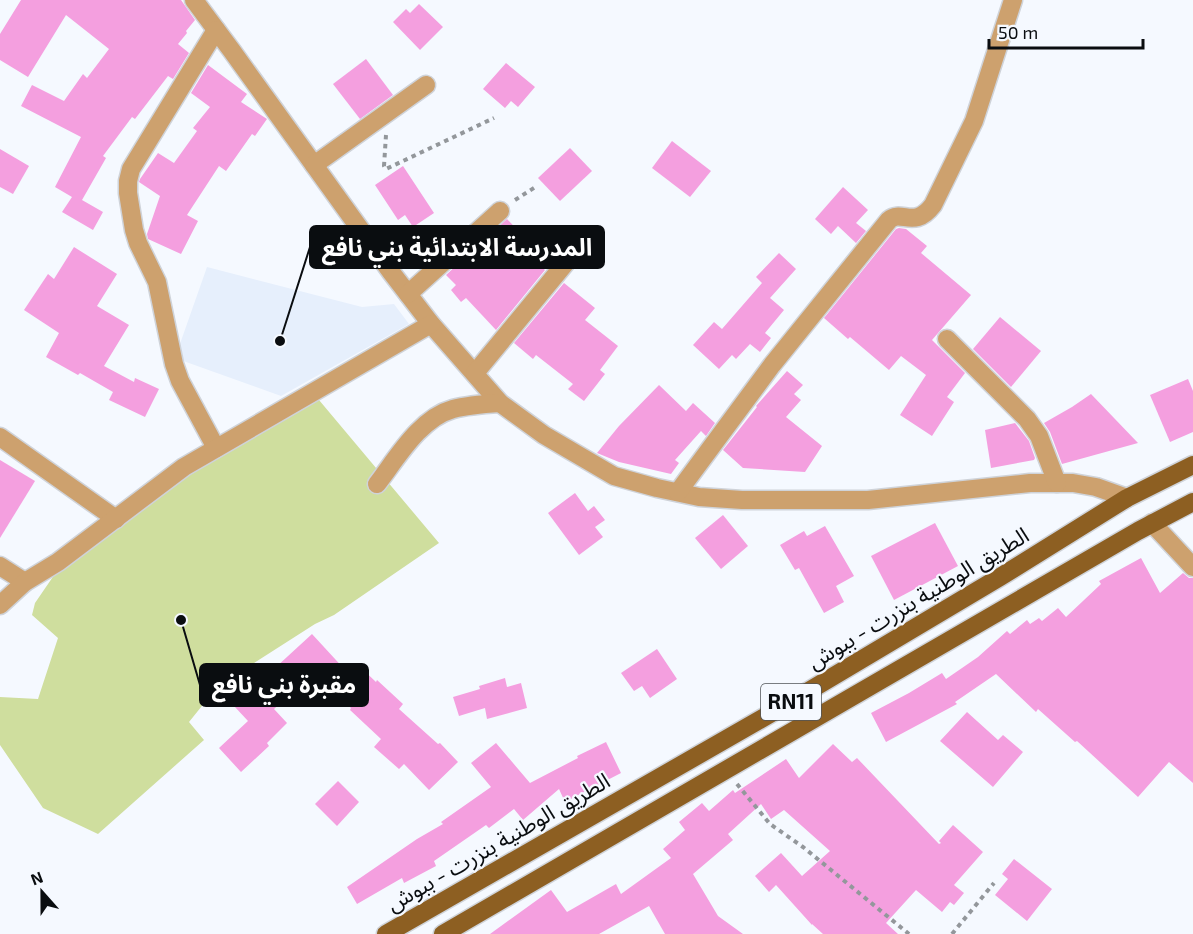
<svg xmlns="http://www.w3.org/2000/svg" width="1193" height="934" font-family="'Exo 2','Noto Sans Arabic',sans-serif">
	<style>
		.built { fill: #e6effc }
		.green { fill: #cfde9e }
		.building { fill: #f49fdf }
		.lines { fill: none; stroke-linecap: round; stroke-linejoin: round }
		.minor-casing { stroke: #cfd3d9; stroke-width: 21 }
		.major-casing { stroke: #cfd3d9; stroke-width: 21 }
		.path { stroke: #93979b; stroke-width: 4; stroke-dasharray: 4.5 4.5; stroke-linecap: butt }
		.minor { stroke: #cda16e; stroke-width: 18 }
		.major { stroke: #8d5f22; stroke-width: 18 }
		.labels { text-anchor: middle; stroke-width: 4.5; stroke-linejoin: round; paint-order: stroke }
		.shield { fill: #f5f9ff; stroke: #505458; stroke-width: 1.5 }
		.shield-label { font-size: 21px; font-weight: bold; fill: #0a0d10 }
		.street-label { font-size: 22px; fill: #0a0d10; stroke: #f5f9ff }
		.leader { fill: none; stroke: #0a0d10; stroke-width: 2 }
		.callout-dot { fill: #0a0d10; stroke: #f5f9ff; stroke-width: 2 }
		.callout { fill: #0a0d10; stroke: #0a0d10; stroke-width: 2 }
		.callout-label { font-size: 24px; text-anchor: middle; font-weight: bold; fill: #fff }
	</style>
	<rect width="100%" height="100%" fill="#f5f9ff"/>
	<polygon class="built" points="207,267 362,307 394,304 409,324 281,396 175,358"/>
	<polygon class="green" points="319,400 439,543 334,615 315,624 218,686 189,722 204,740 98,834 43,808 0,745 0,697 38,699 58,638 32,615 35,603 61,565 145,498"/>
	<g class="building">
		<polygon points="21,0 181,0 195,20 186,31 187,33 178,44 189,53 173,79 168,76 135,119 132,117 103,156 106,158 82,200 103,212 93,230 62,212 72,197 55,187 81,137 21,106 32,85 64,101 83,74 87,78 109,49 66,15 28,77 0,60 0,34"/>
		<polygon points="419,4 443,27 420,50 393,22 406,9 410,13"/>
		<polygon points="366,59 393,95 360,119 333,84"/>
		<polygon points="506,63 535,87 518,107 511,101 505,108 483,89"/>
		<polygon points="208,65 247,94 241,102 267,119 255,136 252,134 226,171 219,166 187,215 198,221 181,254 148,239 147,234 160,196 139,182 140,179 158,153 174,163 197,131 193,128 210,107 191,93"/>
		<polygon points="672,141 711,171 690,197 652,168"/>
		<polygon points="570,148 592,171 560,201 538,178"/>
		<polygon points="0,149 29,166 13,194 0,187"/>
		<polygon points="403,166 434,213 413,227 405,215 398,220 375,185"/>
		<polygon points="843,187 868,210 856,223 866,231 856,243 838,226 831,234 815,219"/>
		<polygon points="507,219 529,242 522,248 545,270 496,330 466,298 461,302 451,290 456,285 446,275"/>
		<polygon points="899,228 906,229 927,246 921,253 971,295 932,340 965,373 947,397 954,402 932,436 900,415 926,375 901,356 889,370 850,337 848,339 824,318 896,229"/>
		<polygon points="74,247 117,274 97,306 129,325 104,366 134,382 135,378 159,389 145,417 109,400 113,392 80,373 78,375 46,357 59,333 24,310 48,274 54,279"/>
		<polygon points="779,253 796,269 770,298 784,310 765,333 771,338 760,352 750,344 736,359 732,355 719,369 693,345 714,322 722,329 762,283 756,277"/>
		<polygon points="564,283 595,308 585,320 618,346 600,370 605,374 584,401 568,389 573,384 536,355 533,359 514,343"/>
		<polygon points="1000,317 1041,351 1011,387 973,349"/>
		<polygon points="787,371 803,385 794,394 801,400 786,417 822,446 805,472 743,468 723,450 757,407 756,406"/>
		<polygon points="1188,379 1193,391 1193,432 1170,442 1150,395"/>
		<polygon points="659,385 686,411 693,403 715,423 706,436 701,431 675,460 679,463 671,474 619,462 597,453 619,426"/>
		<polygon points="1091,394 1138,443 1062,464 1050,432 1044,423 1072,407"/>
		<polygon points="1015,423 1029,441 1035,458 1034,460 991,468 985,430"/>
		<polygon points="0,460 35,481 0,538"/>
		<polygon points="575,493 588,511 594,506 605,520 595,527 603,537 579,555 548,513"/>
		<polygon points="723,515 748,546 721,569 695,538"/>
		<polygon points="935,523 958,566 894,600 871,556"/>
		<polygon points="825,526 854,576 836,586 844,602 824,613 799,568 795,570 780,545 804,531 807,536"/>
		<polygon points="1141,558 1160,593 1183,573 1189,578 1193,578 1193,783 1169,762 1138,797 1077,741 1075,742 1038,709 1036,712 996,674 955,702 957,704 886,742 871,713 909,693 942,673 946,679 978,657 1007,631 1010,634 1027,620 1030,624 1039,618 1042,621 1058,608 1066,617 1101,584 1099,581"/>
		<polygon points="312,634 347,672 356,663 376,682 377,680 403,704 399,709 438,744 440,743 458,762 429,790 404,764 399,769 374,747 381,739 350,710 351,708 314,672 274,709 287,723 267,743 269,746 241,772 219,748 248,721 221,692 239,676 252,689"/>
		<polygon points="657,649 677,679 650,698 642,686 634,691 621,673"/>
		<polygon points="505,678 507,687 521,683 527,708 487,719 485,708 459,716 453,697 480,689 479,686"/>
		<polygon points="967,712 998,740 1003,735 1023,752 993,787 940,741"/>
		<polygon points="606,742 621,773 565,802 559,789 523,820 514,809 489,828 486,825 434,861 436,866 404,883 402,878 357,904 347,887 417,839 443,824 441,822 491,787 471,763 496,743 530,783 578,758 577,756"/>
		<polygon points="833,744 852,762 857,758 939,844 941,843 939,841 953,825 983,852 954,885 964,893 954,905 950,902 942,912 916,890 886,923 898,934 823,934 812,924 812,925 776,885 769,892 755,876 781,853 802,876 830,851 784,810 771,819 761,804 728,834 733,840 693,874 718,916 743,934 665,934 649,906 599,934 490,934 551,890 567,912 616,884 621,894 671,858 663,849 685,830 679,822 702,803 709,811 733,790 735,793 786,759 799,778"/>
		<polygon points="338,781 359,802 337,826 315,804"/>
		<polygon points="1014,859 1052,889 1027,921 995,895 1008,879 1002,874"/>
	</g>
	<g class="lines">
		<g class="minor-casing">
			<g id="minor">
				<polyline points="194,0 232,51 391,272 431,324 500,403 544,435 614,476 657,488 699,497 742,500 868,500 1030,483 1073,483 1096,487 1127,498"/>
				<polyline points="314,165 426,85"/>
				<polyline points="408,294 500,211"/>
				<polyline points="947,339 1027,419 1039,436 1057,483"/>
				<polyline points="475,373 582,243"/>
				<polyline points="0,437 116,519"/>
				<polyline points="216,448 180,381 174,364 157,282 138,243 134,230 128,193 128,181 131,169 216,30"/>
				<path d="M377,484C397,458 420,418 453,409C468,405 484,404 500,403"/>
				<path d="M678,492L772,365L889,220C902,209 914,230 933,205L974,121L1013,0"/>
				<polyline points="1152,523 1193,567"/>
				<polyline points="0,566 25,582"/>
				<polyline points="0,605 25,582 58,562 184,467 431,324"/>
			</g>
		</g>
		<g class="major-casing">
			<g id="major">
				<polyline points="386,934 770,714 1000,577 1127,498 1193,465"/>
				<polyline points="443,934 1138,531 1193,502"/>
			</g>
		</g>
		<g class="path">
			<polyline points="386,135 384,166 386,169 494,118"/>
			<polyline points="515,200 537,186"/>
			<polyline points="737,784 770,824 803,847 909,934"/>
			<polyline points="952,934 994,883"/>
		</g>
		<use href="#minor" class="minor"/>
		<use href="#major" class="major"/>
	</g>
	<g class="labels">
		<rect class="shield" x="761" y="684" width="60" height="36" rx="4.5"/>
		<g class="shield-label">
			<text x="791" y="709">RN11</text>
		</g>
		<g class="street-label">
			<text transform="translate(918 598) rotate(-31)" y="8">الطريق الوطنية بنزرت - ببوش</text>
			<text transform="translate(498 842) rotate(-30)" y="8">الطريق الوطنية بنزرت - ببوش</text>
		</g>
	</g>
	<path class="leader" d="M280 341L310 247M181 620L200 685"/>
	<g class="callout-dot">
		<circle cx="280" cy="341" r="6"/>
		<circle cx="181" cy="620" r="6"/>
	</g>
	<g class="callout">
		<rect x="310" y="226" width="294" height="42" rx="6"/>
		<rect x="200" y="664" width="168" height="42" rx="6"/>
	</g>
	<g class="callout-label">
		<text x="457" y="256">المدرسة الابتدائية بني نافع</text>
		<text x="284" y="693">مقبرة بني نافع</text>
	</g>
	<g transform="translate(42 892) rotate(339)" stroke="#f5f9ff" stroke-width="4.5" paint-order="stroke">
	<path d="M0-4.5L10 22L0 15L-10 22Z" fill="#0a0d10"/>
	<text y="-9" font-size="16" font-weight="bold" text-anchor="middle" fill="#0a0d10">N</text>
	</g>
	<path d="M989 39v9h154v-9" fill="none" stroke="#0a0d10" stroke-width="3"/>
	<text x="998" y="39" font-size="18" fill="#0a0d10" stroke="#f5f9ff" stroke-width="4.5" paint-order="stroke">50 m</text>
</svg>
